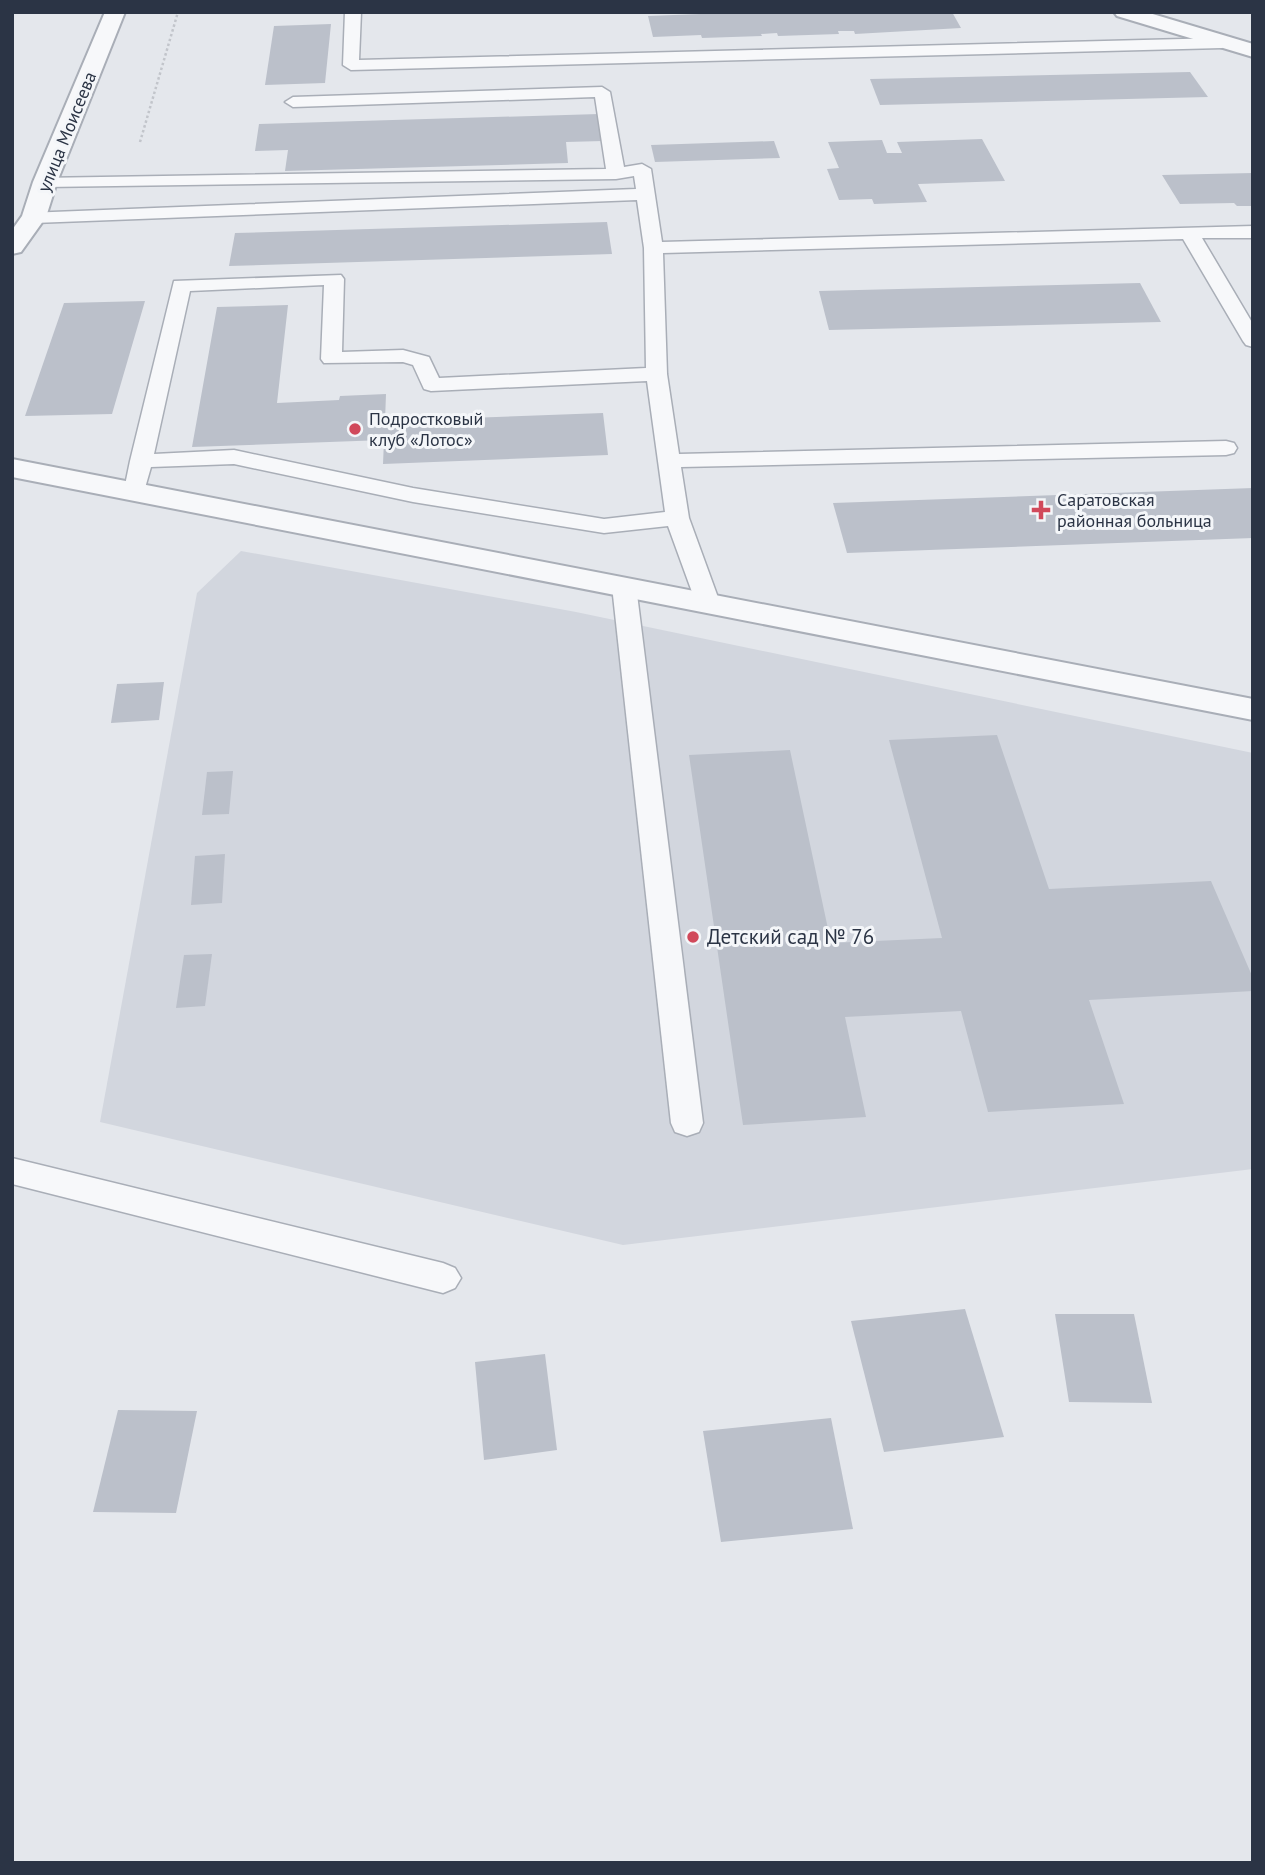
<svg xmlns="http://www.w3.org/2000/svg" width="1265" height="1875" font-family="'PT Sans',sans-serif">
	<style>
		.built { fill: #d2d6de }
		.building { fill: #bbc0ca }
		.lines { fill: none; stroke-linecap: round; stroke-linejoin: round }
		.service-casing { stroke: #a9aeb7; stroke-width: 3 }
		.minor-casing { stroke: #a9aeb7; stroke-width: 4 }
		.path { stroke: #c2c5cb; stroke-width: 2.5; stroke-dasharray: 2.5 2.5; stroke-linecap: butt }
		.service { fill: #f7f8fa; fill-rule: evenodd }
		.minor { fill: #f7f8fa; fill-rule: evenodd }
		.poi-dot { fill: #d1495b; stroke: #f4f6f9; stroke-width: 2.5 }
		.labels { text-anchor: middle; stroke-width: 6; stroke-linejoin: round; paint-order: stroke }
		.far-street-label { font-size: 18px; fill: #2b3445; stroke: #f4f6f9 }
		.far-poi-label { font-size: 18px; fill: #2b3445; stroke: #f4f6f9; text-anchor: start }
		.poi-label { font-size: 21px; fill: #2b3445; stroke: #f4f6f9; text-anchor: start }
	</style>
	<rect width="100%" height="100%" fill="#e4e7ec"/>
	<polygon class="built" points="241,551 576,612 1253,753 1253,1169 623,1245 100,1122 197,593"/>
	<g class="building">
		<polygon points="752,12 952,12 961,28 855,34 854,31 838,31 839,34 778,36 777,33 761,34 762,36 702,38 701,35 653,37 648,16"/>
		<polygon points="331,24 325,83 265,85 274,26"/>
		<polygon points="1190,72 1208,97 880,105 870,79"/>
		<polygon points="599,114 603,141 566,142 568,163 285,171 288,150 255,151 259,124"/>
		<polygon points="982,139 1005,181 918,184 927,202 874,204 872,199 839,200 827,169 839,168 828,142 882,140 887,153 902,153 897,142"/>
		<polygon points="774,141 780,158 655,162 651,145"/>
		<polygon points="1253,173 1253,206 1237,206 1234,203 1180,204 1162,175"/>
		<polygon points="607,222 612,254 229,266 235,233"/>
		<polygon points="1140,283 1161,322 829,330 819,291"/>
		<polygon points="145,301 112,414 25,416 64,303"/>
		<polygon points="288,305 277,403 339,400 340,396 386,394 385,421 603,413 608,455 383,464 384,440 192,447 217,307"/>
		<polygon points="1253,488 1253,538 847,553 833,503"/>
		<polygon points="164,682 159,720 111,723 117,684"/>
		<polygon points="997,735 1049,889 1211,881 1253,978 1253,991 1089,1000 1124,1104 988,1112 961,1011 845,1017 866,1117 743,1125 689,755 790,750 831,943 942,938 889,740"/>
		<polygon points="233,771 229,814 202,815 207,772"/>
		<polygon points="225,854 222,903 191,905 195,856"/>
		<polygon points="212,954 205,1006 176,1008 184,955"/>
		<polygon points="965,1309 1004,1437 884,1452 851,1321"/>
		<polygon points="1055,1314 1134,1314 1152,1403 1069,1402"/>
		<polygon points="545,1354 557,1450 484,1460 475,1362"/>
		<polygon points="118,1410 197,1411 176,1513 93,1512"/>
		<polygon points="831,1418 853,1529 721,1542 703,1431"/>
	</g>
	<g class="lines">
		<g class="service-casing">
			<g id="service">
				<polygon points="345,12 361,12 359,60 1222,38 1230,43 1222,48 351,70 343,65"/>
				<path d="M602,87L610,92L624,167L642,164L651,169L662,242L1253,226V238H1202L1253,324V347L1246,345L1243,341L1183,239L663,253L667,374L679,454L1226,441L1234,443L1237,448L1234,453L1226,455L681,467L689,518L720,603L717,608L708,610L699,608L696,603L668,526L604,533L413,502L234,464L151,467L143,495H127L124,490L130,461L174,281L341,275L344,279L342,352L403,350L429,357L439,378L646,368L644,248L637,200L34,223L27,221L25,217L27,213L636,189L634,176L616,179L45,187L39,186L36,182L39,178L606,169L595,97L293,107L285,102L293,97ZM324,285L321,359L324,363L403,362L413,365L424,389L431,391L647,381L665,512L604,519L413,488L234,450L154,454L190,291Z"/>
				<polygon points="624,579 633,581 636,586 703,1123 699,1132 687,1136 675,1132 671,1123 612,586 615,581"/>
				<polygon points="12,1158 443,1263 455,1268 461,1278 455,1288 443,1293 12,1184"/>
			</g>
		</g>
		<g class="minor-casing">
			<g id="minor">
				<polygon points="105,12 125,12 57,182 46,217 21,252 12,254 12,230 22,216 33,182"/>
				<polygon points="1114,12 1146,12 1253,44 1253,57 1117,16"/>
				<polygon points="12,459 1253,699 1253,720 12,477"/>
			</g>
		</g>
		<polyline class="path" points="140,142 178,12"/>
		<use href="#service" class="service"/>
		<use href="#minor" class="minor"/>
	</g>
	<g class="poi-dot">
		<circle cx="355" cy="429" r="7"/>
		<path d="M1037.5 499.5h7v7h7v7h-7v7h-7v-7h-7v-7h7z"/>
		<circle cx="693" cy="937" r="7"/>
	</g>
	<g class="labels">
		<g class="far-street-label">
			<text transform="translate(67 132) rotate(-68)" y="6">улица Моисеева</text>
		</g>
		<g class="far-poi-label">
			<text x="369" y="425">Подростковый<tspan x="369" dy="21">клуб «Лотос»</tspan></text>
			<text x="1057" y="506">Саратовская<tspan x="1057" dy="21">районная больница</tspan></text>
		</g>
		<g class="poi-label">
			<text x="707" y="944">Детский сад № 76</text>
		</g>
	</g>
	<rect width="1265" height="1875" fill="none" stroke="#2b3445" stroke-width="28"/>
</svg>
